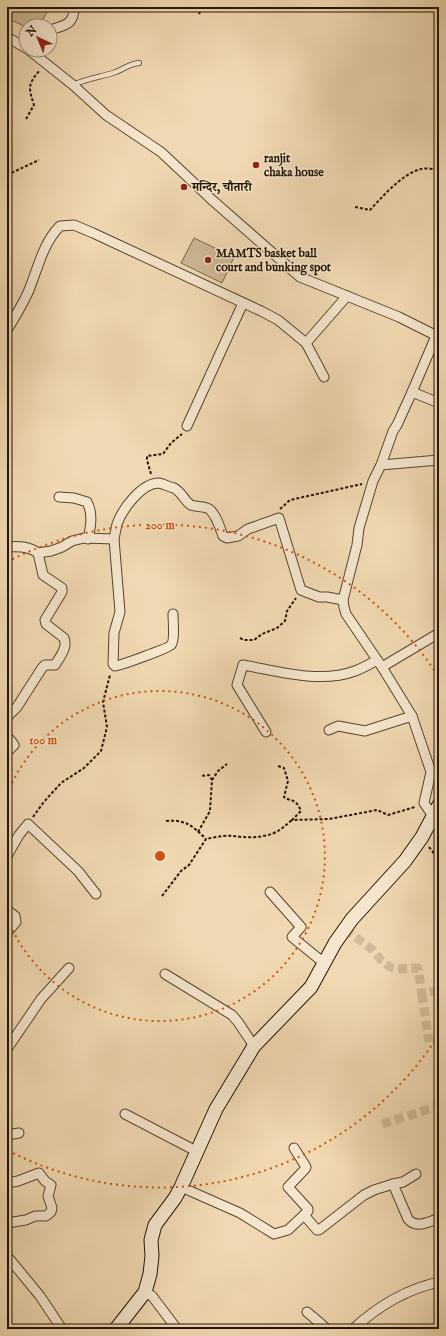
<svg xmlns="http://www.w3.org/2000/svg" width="446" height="1336" font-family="'IM FELL English','Noto Serif Devanagari',serif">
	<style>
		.green { fill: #cdb894; stroke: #78664c }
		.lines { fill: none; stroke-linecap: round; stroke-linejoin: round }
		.street-tunnel { stroke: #d1bb98; stroke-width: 9; stroke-dasharray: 9 4.5; stroke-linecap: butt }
		.lane-casing { stroke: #56452f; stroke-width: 6 }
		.street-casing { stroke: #56452f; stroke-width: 11 }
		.secondary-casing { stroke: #221403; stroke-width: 15 }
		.path { stroke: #221403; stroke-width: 2; stroke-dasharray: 3 2; stroke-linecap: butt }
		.lane { stroke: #f5e6cd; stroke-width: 4.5 }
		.street { stroke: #f5e6cd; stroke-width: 9 }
		.secondary { stroke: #f5e6cd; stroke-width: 13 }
		.ring { fill: none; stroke: #d4520b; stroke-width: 2; stroke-dasharray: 2 4 }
		.poi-dot { fill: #8f2418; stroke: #f5e6cd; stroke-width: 1.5 }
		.labels { text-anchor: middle; stroke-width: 3; stroke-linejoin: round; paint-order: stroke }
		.poi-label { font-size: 12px; font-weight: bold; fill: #221403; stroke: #f5e6cd; text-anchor: start }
		.centre { fill: #d4520b; stroke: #f5e6cd; stroke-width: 2 }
		.ring-label { font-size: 12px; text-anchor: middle; font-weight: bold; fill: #d4520b; stroke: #f5e6cd; stroke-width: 3; stroke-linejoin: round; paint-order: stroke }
	</style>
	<rect width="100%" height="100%" fill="#f0d9b2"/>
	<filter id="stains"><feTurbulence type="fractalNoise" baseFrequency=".005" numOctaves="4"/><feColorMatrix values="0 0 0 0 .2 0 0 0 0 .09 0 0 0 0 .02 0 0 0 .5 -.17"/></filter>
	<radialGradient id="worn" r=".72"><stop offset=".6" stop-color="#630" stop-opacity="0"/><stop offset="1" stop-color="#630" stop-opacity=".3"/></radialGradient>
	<g class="green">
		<polygon points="15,7 50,7 39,26 26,26 26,27 9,19"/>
		<polygon points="194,238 234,257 222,283 181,263"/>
	</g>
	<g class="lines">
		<g class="street-tunnel">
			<polyline points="345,929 373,950 381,960 390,967 397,969 418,968 422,994 439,990"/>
			<polyline points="422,994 429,1042"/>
			<polyline points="382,1124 439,1106"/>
		</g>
		<g class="lane-casing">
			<path id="lane" d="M73,85C86,79 100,77 113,73C123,70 128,64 139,63"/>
		</g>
		<g class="street-casing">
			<g id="street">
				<path d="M50,30C65,25 74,25 74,7"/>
				<polyline points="7,37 26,48"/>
				<polyline points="29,50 73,85 106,115 161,152 211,199 300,277 399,317 439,337"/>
				<path d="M7,330C15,317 23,304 29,290C38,268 43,243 60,226L74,225L93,233L261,311L278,320L306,343L347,296"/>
				<polyline points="306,343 324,377"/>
				<polyline points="412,392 436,336"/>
				<polyline points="187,426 243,303"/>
				<polyline points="381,465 393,431 397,425 412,392 439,403"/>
				<path d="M59,497L74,498L87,502C93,513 91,526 88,539"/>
				<path d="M114,539L120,612L114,633L113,664L115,666C119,666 169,648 171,645C175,641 173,620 173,614"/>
				<path d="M7,547C18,546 29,546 38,553L43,575L62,588V592L45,620L46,624L64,638C68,647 60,657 55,665H45L42,668L17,707L7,717"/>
				<path d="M38,553L51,551L62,547L72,541L84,538L114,539C115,534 116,529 117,524C122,510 141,483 159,483C164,484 169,487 174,488C182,492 185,502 191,505C197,507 204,506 209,509C216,514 220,528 223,536L227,538L238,536L248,529L279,518L301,590L319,597H327L343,600"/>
				<polyline points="382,667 439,633"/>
				<polyline points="329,730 338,726 365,731 412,716"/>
				<path d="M266,732L237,685L243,665C278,671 320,684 355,671C363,668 370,664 377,660"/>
				<polyline points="7,736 14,745 7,752"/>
				<polyline points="433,816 424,803 431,772 412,716 382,667 346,614 344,607 343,600 357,545 359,528 373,481 381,465 439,460"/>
				<polyline points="7,856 19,835 28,824 78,871 96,894"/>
				<polyline points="270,892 301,927 292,937 324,963"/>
				<polyline points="7,910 15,916 16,922 7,933"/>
				<polyline points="165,974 232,1015 238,1022 254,1046"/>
				<polyline points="7,1049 41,999 69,968"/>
				<polyline points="125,1114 196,1151"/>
				<polyline points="7,1135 19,1133"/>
				<polyline points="294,1148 306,1167 305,1169 288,1187 308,1209 308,1211 304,1215"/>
				<polyline points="7,1183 18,1181 39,1173 45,1181 51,1185 48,1196 52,1208 51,1212 46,1216 35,1216 26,1220 7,1223"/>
				<polyline points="393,1184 403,1182 416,1174"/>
				<path d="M181,1187L240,1213L274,1234L288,1230L304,1215L317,1230H319L364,1195L374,1190L393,1184L408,1219C416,1229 429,1222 439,1218"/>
				<polyline points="7,1256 40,1296 62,1329"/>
				<polyline points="145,1292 152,1296 177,1329"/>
				<polyline points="307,1312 327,1329"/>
				<path d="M353,1329C377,1307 407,1289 439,1282"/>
			</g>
		</g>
		<g class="secondary-casing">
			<polyline id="secondary" points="116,1329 145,1292 150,1274 152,1256 151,1240 155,1225 175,1198 181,1187 216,1109 254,1046 311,987 335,943 352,919 405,861 422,837 439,805"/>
		</g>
		<g class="path">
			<polyline points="83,10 109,10"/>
			<polyline points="199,14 202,7"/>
			<path d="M26,119L34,105C28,87 28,84 40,70"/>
			<polyline points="7,175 39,160"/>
			<path d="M355,207L370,210C382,197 403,173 421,169C425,168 430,169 434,169"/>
			<polyline points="151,474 147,460 147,456 163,454 171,443 182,434"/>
			<polyline points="280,509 290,500 362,484"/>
			<polyline points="240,638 244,640 254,640 262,634 277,628 285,621 287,611 296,598"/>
			<path d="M278,766L284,768L288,781L284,797L286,799C294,800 298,803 301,811L292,820L329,819L377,810L388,815L415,807"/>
			<polyline points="212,780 218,771 227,764"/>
			<polyline points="33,817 43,803 61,783 84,768 101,751 107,727 103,702 110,675"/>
			<path d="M166,821C185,819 193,826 206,839"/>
			<polyline points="198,832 210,811 212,780 209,775 201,776"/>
			<polyline points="429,847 439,860"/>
			<path d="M162,896L181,871L189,865L206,839C215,837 225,835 234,836C246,838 262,838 274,833C281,830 286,825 292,820"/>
		</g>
		<use href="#lane" class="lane"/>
		<use href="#street" class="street"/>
		<use href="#secondary" class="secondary"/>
	</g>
	<g class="ring">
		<path d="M7 794A165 165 0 1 1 7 918"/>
		<path d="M438 1036A331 331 0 0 1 7 1150M7 562A331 331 0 0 1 438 676"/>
	</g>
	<g class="poi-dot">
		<circle cx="256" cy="165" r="4"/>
		<circle cx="184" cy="187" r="4"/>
		<circle cx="208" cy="260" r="4"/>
	</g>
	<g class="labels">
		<g class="poi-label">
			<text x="264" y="162">ranjit<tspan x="264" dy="14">chaka house</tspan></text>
			<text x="192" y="191">मन्दिर, चौतारी</text>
			<text x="216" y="257">MAMTS basket ball<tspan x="216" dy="14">court and bunking spot</tspan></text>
		</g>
	</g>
	<circle cx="160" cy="856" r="6" class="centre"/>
	<g class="ring-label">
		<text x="160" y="529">200 m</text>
		<text x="43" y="744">100 m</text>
	</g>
	<rect width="446" height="1336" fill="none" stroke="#f0d9b2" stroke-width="24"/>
	<rect x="8" y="8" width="430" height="1320" fill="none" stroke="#221403" stroke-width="2"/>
	<rect x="12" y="12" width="422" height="1312" fill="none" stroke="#221403"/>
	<g transform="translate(38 38) rotate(316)"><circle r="19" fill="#f5e6cd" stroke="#a1927c"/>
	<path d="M0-3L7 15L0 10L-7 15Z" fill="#8f2418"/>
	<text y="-6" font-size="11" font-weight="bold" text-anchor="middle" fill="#221403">N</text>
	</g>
	<rect width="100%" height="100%" filter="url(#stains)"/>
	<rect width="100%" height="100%" fill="url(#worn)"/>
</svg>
